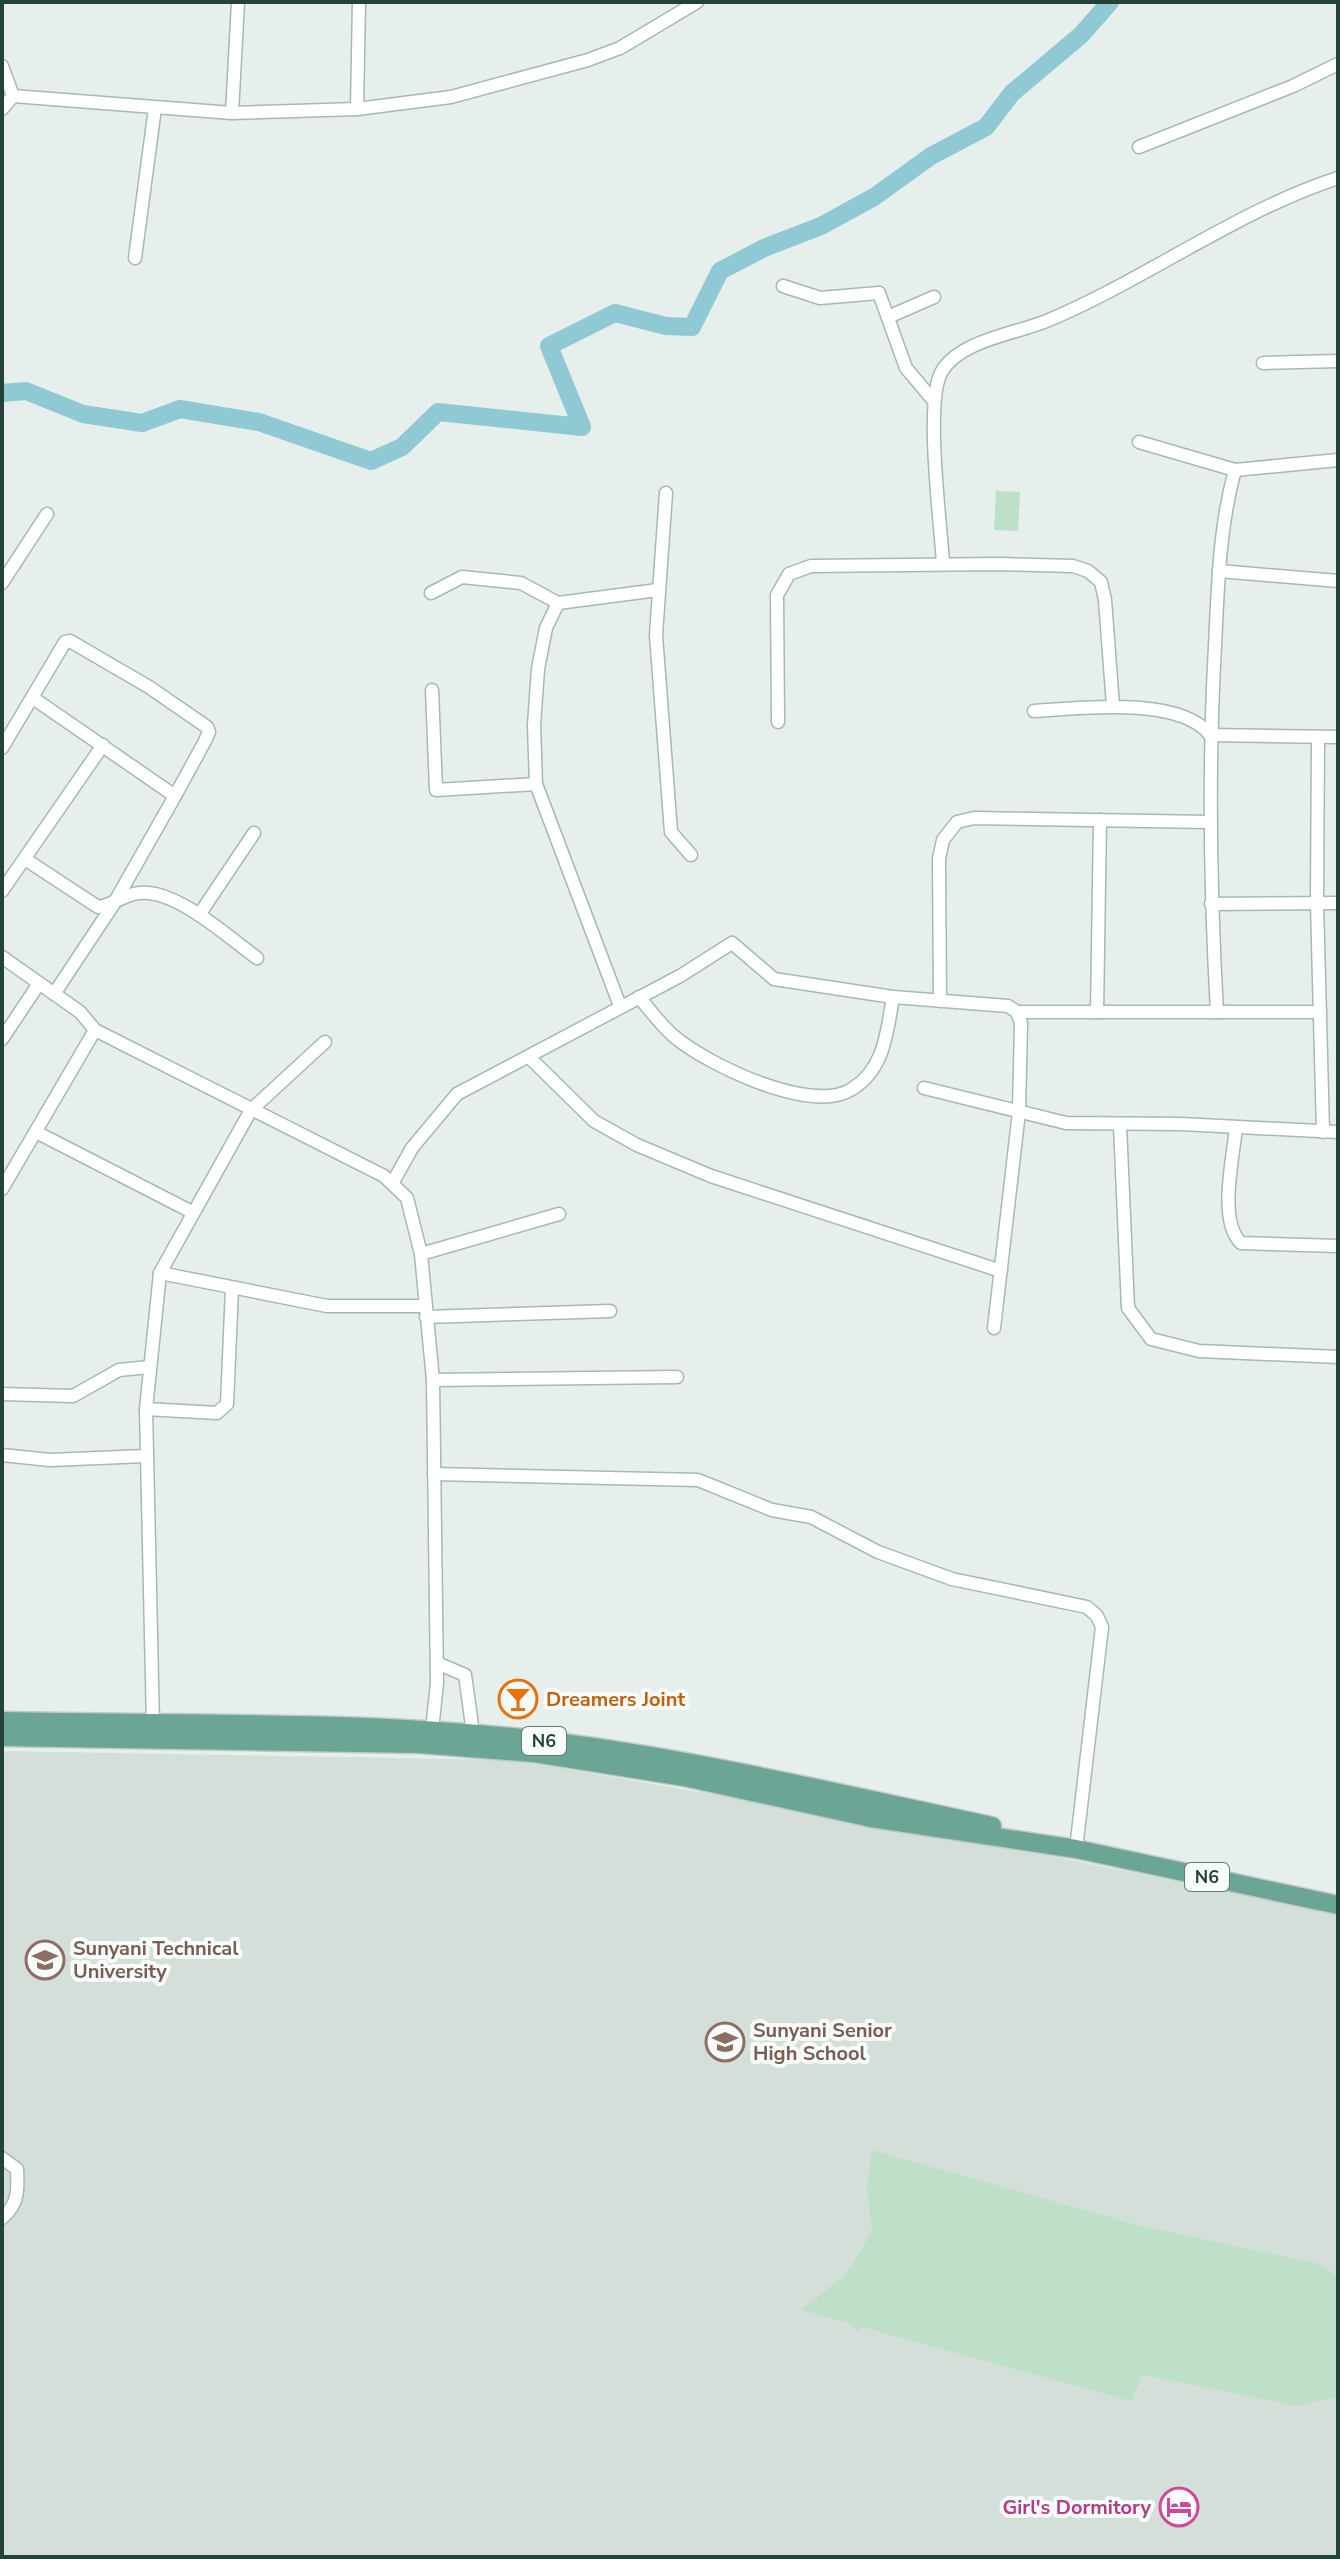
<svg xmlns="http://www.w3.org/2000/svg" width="1340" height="2559" font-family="'Nunito Sans',sans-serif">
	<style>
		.built { fill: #d4dfda }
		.green { fill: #bfe0c8 }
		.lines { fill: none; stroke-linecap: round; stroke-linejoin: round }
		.river { stroke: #8ec9d4; stroke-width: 18 }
		.street-casing { stroke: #a8b8b2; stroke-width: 15 }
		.primary-casing { stroke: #c2cac8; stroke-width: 21 }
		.street { stroke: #fff; stroke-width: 12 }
		.primary { stroke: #6aa596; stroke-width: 18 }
		.labels { text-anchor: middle; stroke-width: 8; stroke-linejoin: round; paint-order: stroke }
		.shield { fill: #f7fbf9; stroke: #637a73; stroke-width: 2 }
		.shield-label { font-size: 18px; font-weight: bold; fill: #24423a }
		.food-label { font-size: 20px; font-weight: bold; fill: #c56008; stroke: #f7fbf9; text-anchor: start }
		.education-label { font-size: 20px; font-weight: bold; fill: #785e54; stroke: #f7fbf9; text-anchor: start }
		.hotel-label { font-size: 20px; font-weight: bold; fill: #b23c85; stroke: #f7fbf9; text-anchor: end }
	</style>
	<rect width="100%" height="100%" fill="#e6efeb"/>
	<polygon class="built" points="2,1751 515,1760 956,1837 1338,1914 1338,2557 2,2557"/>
	<g class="green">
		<polygon points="996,491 1020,492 1018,531 994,530"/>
		<polygon points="872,2150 1141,2226 1320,2264 1338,2277 1338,2397 1297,2406 1143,2375 1131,2401 862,2327 857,2331 850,2323 801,2310 845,2275 872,2232 867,2188"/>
	</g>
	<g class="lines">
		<polyline class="river" points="2,393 26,391 83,414 142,423 180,409 259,422 371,461 402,447 438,412 582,427 549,346 615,313 666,326 692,327 720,271 764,248 821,226 874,197 931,156 986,127 1012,93 1081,35 1110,2"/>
		<g class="street-casing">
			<g id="street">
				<polyline points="2,66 13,96"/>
				<polyline points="13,96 232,113 238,2"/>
				<polyline points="2,109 13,96"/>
				<polyline points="357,109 359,2"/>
				<polyline points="232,113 357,109 451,97 588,60 620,48 697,2"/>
				<polyline points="1139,147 1293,86 1338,64"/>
				<polyline points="135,258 155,108"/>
				<polyline points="783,286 820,298 879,293 906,368 933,400"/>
				<polyline points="888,317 934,297"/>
				<polyline points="1263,363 1338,361"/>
				<polyline points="1139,442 1235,470 1338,460"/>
				<polyline points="666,493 656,635 671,832 691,855"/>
				<path d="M943,564C941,525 924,400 942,371C960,341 1013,334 1044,322C1144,281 1234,212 1338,178"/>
				<polyline points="1219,571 1338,581"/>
				<polyline points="2,583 47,514"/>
				<polyline points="431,593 462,577 521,583 558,603 658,590"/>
				<polyline points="558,603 546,628 538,669 534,725 536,784 620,1006"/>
				<polyline points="432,690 436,790 536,784"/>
				<polyline points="33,698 175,796 113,905 54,994"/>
				<path d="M1034,711C1079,708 1181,696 1210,735"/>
				<polyline points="778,722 777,595 789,574 811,566 1000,564 1073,566 1088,571 1101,582 1105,600 1113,706"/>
				<polyline points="1210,735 1338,737"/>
				<polyline points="1318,737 1317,903 1323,1132"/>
				<polyline points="2,748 65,642 70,641 149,687 207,727 209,732 205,741 175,796"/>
				<path d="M25,859L98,907C113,905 125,894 139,893C175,888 228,937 257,958"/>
				<polyline points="2,891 103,745"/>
				<polyline points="1211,904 1338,903"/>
				<polyline points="199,915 254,833"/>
				<polyline points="2,957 80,1012 95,1030"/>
				<path d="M639,997C651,1011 662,1027 676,1038C709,1065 812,1115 852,1089C885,1069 887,1031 893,997"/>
				<polyline points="940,1001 939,859 943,840 957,822 974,818 1208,822"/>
				<polyline points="1017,1012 1320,1012"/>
				<polyline points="1097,1012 1100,820"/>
				<path d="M1217,1012C1210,888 1208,770 1215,646C1218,586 1219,528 1235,470"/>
				<polyline points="2,1039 38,985"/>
				<polyline points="529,1057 594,1121 637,1145 711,1176 1001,1271"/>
				<polyline points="924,1088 1066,1123 1181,1124 1338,1132"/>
				<polyline points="1120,1125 1128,1308 1151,1339 1199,1351 1338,1357"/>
				<path d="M1236,1128C1233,1159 1218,1221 1241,1243L1338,1246"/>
				<polyline points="36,1132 192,1212"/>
				<polyline points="393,1182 412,1148 457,1094 680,976 732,943 774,979 893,997 1008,1006 1017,1012 1021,1023 1019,1112 994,1328"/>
				<polyline points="2,1189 95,1030 384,1176 407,1198 421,1254 433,1380 437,1683 432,1730"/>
				<polyline points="421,1254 559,1214"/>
				<polyline points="160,1273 327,1306 424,1306"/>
				<polyline points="426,1317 610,1311"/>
				<polyline points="433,1380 677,1377"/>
				<polyline points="2,1394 73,1396 119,1370 149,1367"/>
				<polyline points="146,1409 217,1413 227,1404 232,1288"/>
				<polyline points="2,1455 50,1460 146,1456"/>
				<polyline points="434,1474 698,1480 772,1510 811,1517 878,1552 952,1579 1087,1607 1097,1616 1102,1627 1076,1849"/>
				<polyline points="437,1663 465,1675 474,1740"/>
				<polyline points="153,1725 146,1409 160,1273 251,1110 325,1042"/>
				<path d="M2,2158L17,2169C18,2189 19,2204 2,2218"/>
			</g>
		</g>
		<g class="primary-casing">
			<g id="primary">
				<path d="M2,1721C175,1725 350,1720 522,1738C680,1755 837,1793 992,1826"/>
				<polyline points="2,1737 419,1744 534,1753 684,1777 871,1818 1076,1849 1338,1905"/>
			</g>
		</g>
		<use href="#street" class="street"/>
		<use href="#primary" class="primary"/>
	</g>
	<defs>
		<g id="bar-ring" transform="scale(2)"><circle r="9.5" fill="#f7fbf9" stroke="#e8710a" stroke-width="1.5"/><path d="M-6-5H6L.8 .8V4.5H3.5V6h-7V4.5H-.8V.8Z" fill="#e8710a"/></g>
		<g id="university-ring" transform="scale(2)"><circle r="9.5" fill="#f7fbf9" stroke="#8d6e63" stroke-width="1.5"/><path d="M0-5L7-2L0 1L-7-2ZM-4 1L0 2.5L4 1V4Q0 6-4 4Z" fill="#8d6e63"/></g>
		<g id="school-ring" transform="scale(2)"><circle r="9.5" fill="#f7fbf9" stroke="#8d6e63" stroke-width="1.5"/><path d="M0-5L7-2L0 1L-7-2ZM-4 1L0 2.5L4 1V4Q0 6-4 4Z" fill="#8d6e63"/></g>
		<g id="hotel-ring" transform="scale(2)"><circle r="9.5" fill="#f7fbf9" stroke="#d1479c" stroke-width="1.5"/><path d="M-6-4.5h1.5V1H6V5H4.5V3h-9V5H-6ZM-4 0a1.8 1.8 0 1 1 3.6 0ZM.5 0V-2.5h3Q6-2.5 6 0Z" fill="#d1479c"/></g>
	</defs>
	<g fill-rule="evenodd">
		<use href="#bar-ring" x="518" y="1699"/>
		<use href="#university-ring" x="45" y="1960"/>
		<use href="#school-ring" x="725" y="2042"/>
		<use href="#hotel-ring" x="1179" y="2507"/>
	</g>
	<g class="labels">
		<g class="shield">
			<rect x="522" y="1727" width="44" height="28" rx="6"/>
			<rect x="1185" y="1863" width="44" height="28" rx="6"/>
		</g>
		<g class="shield-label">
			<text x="544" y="1747">N6</text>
			<text x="1207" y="1883">N6</text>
		</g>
		<g class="food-label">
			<text x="546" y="1706">Dreamers Joint</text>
		</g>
		<g class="education-label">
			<text x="73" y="1955">Sunyani Technical<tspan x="73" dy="23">University</tspan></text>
			<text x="753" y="2037">Sunyani Senior<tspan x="753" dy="23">High School</tspan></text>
		</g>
		<g class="hotel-label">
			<text x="1151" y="2514">Girl's Dormitory</text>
		</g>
	</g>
	<rect width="1340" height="2559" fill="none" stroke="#24423a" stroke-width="8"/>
</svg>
